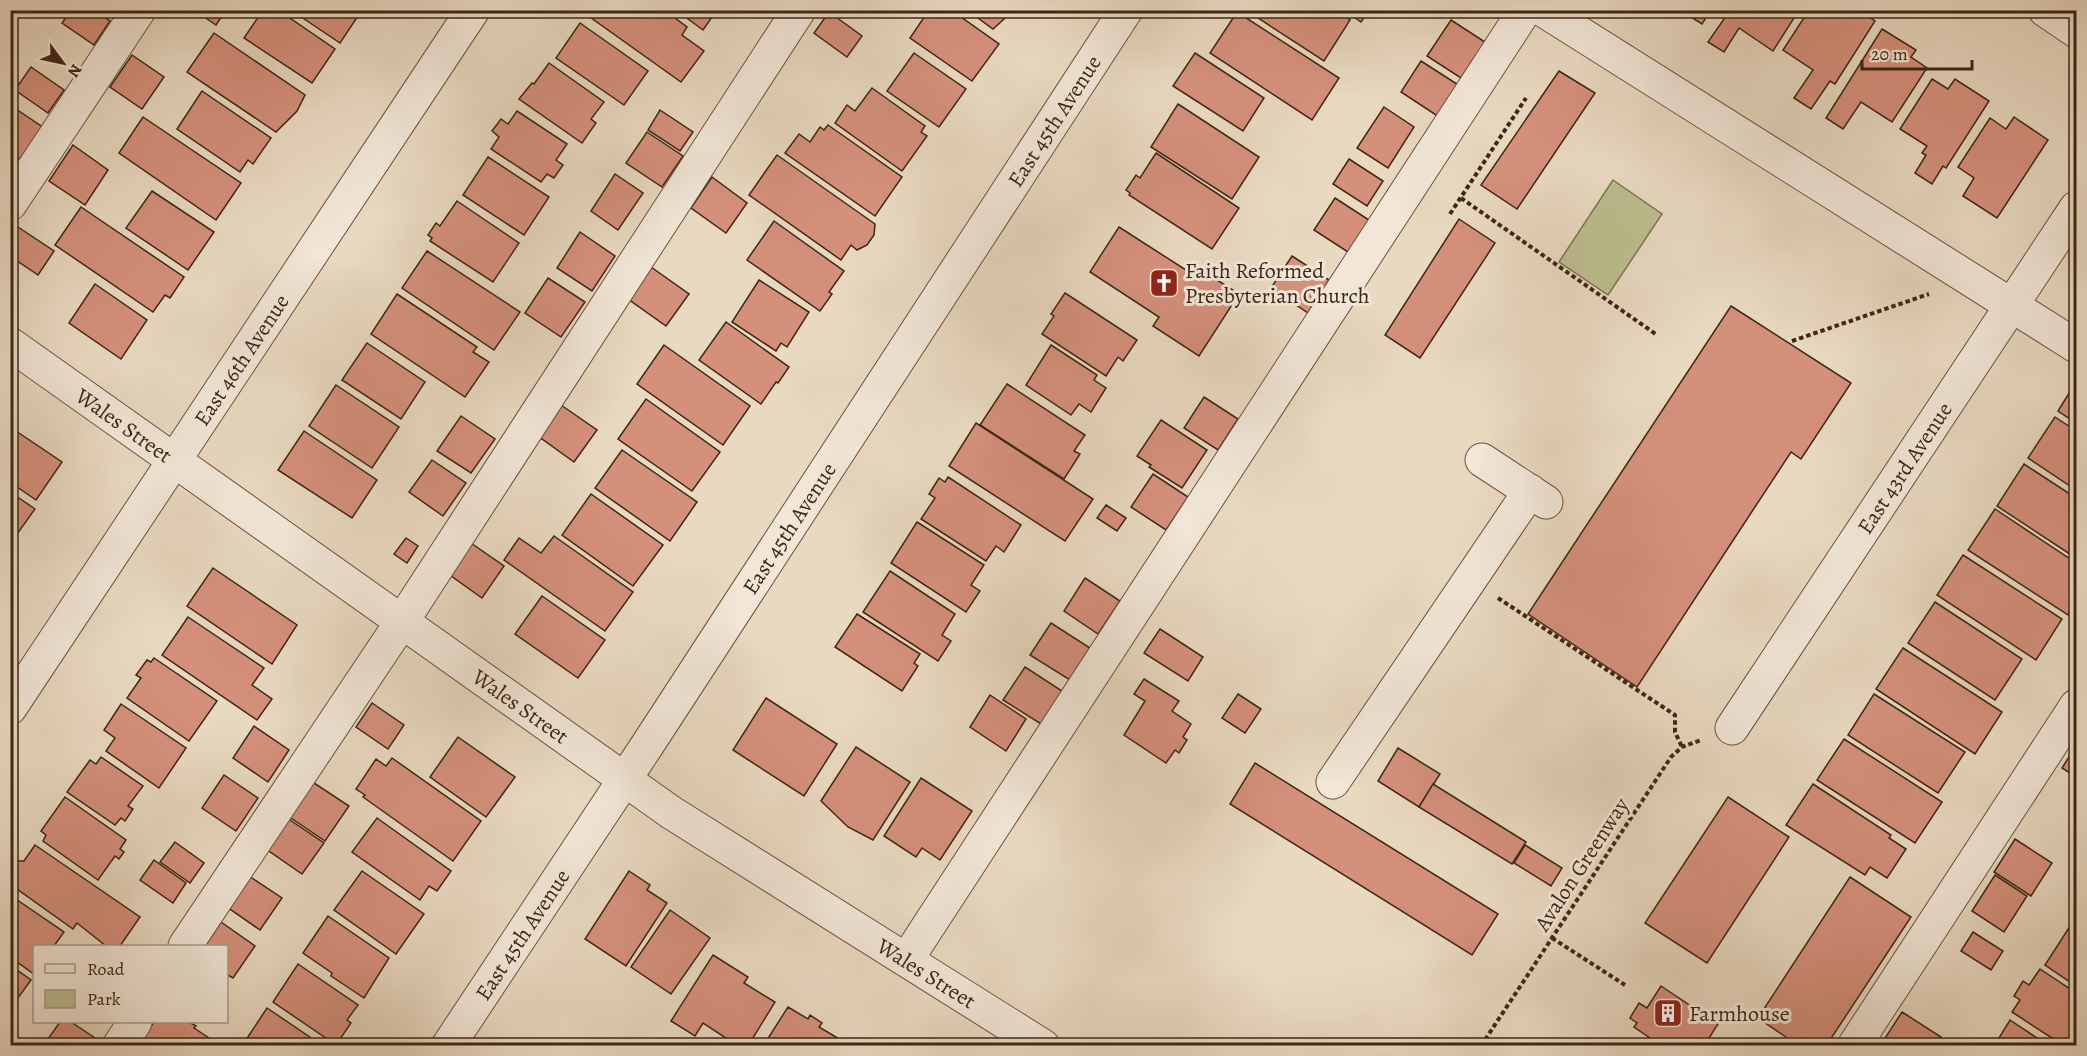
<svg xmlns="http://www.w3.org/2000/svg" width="2087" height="1056" font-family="Alegreya,serif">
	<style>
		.green { fill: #bcbe8f; stroke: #7d7252; stroke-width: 1.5 }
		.building { fill: #d5907c; stroke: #3e2614; stroke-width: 1.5 }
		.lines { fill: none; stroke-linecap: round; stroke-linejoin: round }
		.minor-casing { stroke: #69533f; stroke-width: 35 }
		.path { stroke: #3e2614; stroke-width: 4; stroke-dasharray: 4.5 3; stroke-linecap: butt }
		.minor { stroke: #f1e6d7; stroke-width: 33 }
		.labels { text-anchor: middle; stroke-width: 6; stroke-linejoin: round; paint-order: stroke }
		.street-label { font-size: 22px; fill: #3e2614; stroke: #f1e6d7 }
		.poi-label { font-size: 22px; fill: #3e2614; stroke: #f1e6d7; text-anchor: start }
	</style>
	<rect width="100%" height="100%" fill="#e9d9c1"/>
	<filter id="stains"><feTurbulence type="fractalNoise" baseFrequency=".00333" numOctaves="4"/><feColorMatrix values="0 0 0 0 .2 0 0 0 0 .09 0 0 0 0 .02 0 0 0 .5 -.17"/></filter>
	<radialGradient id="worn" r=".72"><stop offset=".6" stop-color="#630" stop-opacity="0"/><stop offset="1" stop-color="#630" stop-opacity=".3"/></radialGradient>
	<polygon class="green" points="1613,180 1662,214 1608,295 1559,262"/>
	<g class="building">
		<polygon points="71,10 94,10 110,21 94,45 62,23"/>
		<polygon points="194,10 226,10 216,25"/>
		<polygon points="263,10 278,10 335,49 312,83 244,38"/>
		<polygon points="291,10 362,10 340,43"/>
		<polygon points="580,10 664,10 687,27 682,35 704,51 681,82"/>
		<polygon points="676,10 717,10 703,30"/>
		<polygon points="929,10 951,10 999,44 972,81 910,38"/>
		<polygon points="967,10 1008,10 1005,18 993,29"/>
		<polygon points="1258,10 1336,10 1350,20 1324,61 1255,16"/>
		<polygon points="1344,10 1369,10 1361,22"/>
		<polygon points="1689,10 1711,10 1702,24 1686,14"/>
		<polygon points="1725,10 1799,10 1773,51 1739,28 1724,52 1708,42 1724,19 1721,17"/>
		<polygon points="1809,10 1859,10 1875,21 1835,84 1830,81 1811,109 1794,98 1813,70 1783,50"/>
		<polygon points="829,12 862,36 847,57 814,33"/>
		<polygon points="1237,12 1339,78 1312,120 1210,53"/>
		<polygon points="1451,20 1485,42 1461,78 1427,56"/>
		<polygon points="580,23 648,71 624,105 556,58"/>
		<polygon points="1882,29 1916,50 1911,57 1927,68 1892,122 1861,102 1843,129 1826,118"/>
		<polygon points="214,33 305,95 297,111 276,132 187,72"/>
		<polygon points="914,53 966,89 939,127 887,91"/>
		<polygon points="1195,53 1264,98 1243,131 1173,86"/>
		<polygon points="132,55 164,77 142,109 110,87"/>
		<polygon points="1421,61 1460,86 1439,117 1401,92"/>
		<polygon points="549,63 604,102 591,119 596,123 582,143 519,99 532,83 534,84"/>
		<polygon points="31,67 64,90 48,113 15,90"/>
		<polygon points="1559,71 1595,93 1517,209 1481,185"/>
		<polygon points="1932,79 1948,89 1955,79 1989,101 1946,168 1943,166 1932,184 1915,173 1926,155 1922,153 1927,146 1900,129"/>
		<polygon points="872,88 925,126 921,132 927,136 902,171 835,123 847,105 855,111"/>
		<polygon points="202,91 271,138 253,164 248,160 240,172 177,129"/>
		<polygon points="1178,104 1259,157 1232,199 1151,147"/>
		<polygon points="10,105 44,128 21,160 10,153"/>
		<polygon points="1384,107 1414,127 1388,168 1357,148"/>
		<polygon points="660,110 693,132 680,151 648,130"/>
		<polygon points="517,111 567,144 556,160 563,165 554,178 547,174 541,182 491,149 499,137 492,131 501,119 508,124"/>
		<polygon points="143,117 241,183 216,220 119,153"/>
		<polygon points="2014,117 2048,140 1997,218 1963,196 1974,178 1958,167 1990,118 2006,129"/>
		<polygon points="828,125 902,177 875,216 785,153 799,134 810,142 820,127 824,130"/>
		<polygon points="647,132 683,156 662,187 626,163"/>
		<polygon points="73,145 108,170 85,205 49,181"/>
		<polygon points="1156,153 1239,208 1212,249 1129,195 1130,193 1126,190 1136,175 1140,178"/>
		<polygon points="777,155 875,224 874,235 867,245 857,250 851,245 841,260 749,195"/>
		<polygon points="488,157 549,197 524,235 463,195"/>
		<polygon points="1349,159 1383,181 1367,206 1333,184"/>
		<polygon points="615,174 643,193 618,230 591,211"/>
		<polygon points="712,177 747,203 726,233 691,208"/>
		<polygon points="152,191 214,232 188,270 126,228"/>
		<polygon points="1335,198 1372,222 1351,254 1314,230"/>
		<polygon points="457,201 519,243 493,282 430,241 432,238 428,235 436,223 440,226"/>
		<polygon points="81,207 184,277 170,298 165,295 153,312 55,245"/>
		<polygon points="1459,219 1495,243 1420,358 1385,335"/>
		<polygon points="774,221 844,271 829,292 832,294 820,311 747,260"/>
		<polygon points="18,227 54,251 38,275 10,256 10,238"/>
		<polygon points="1119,227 1189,272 1194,265 1239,294 1199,356 1153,326 1159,317 1090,272"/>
		<polygon points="580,232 615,256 592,291 557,268"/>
		<polygon points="427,251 520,312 494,350 402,288"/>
		<polygon points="1292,256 1329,280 1308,313 1271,288"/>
		<polygon points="651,267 689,294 666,326 628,299"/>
		<polygon points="548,278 585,302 561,337 525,313"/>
		<polygon points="759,280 809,312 787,347 781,343 776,351 732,322"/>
		<polygon points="95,284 147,320 121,359 69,323"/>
		<polygon points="1065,293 1137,340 1123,361 1118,357 1106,376 1042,334 1054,316 1051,314"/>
		<polygon points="397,294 477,347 473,352 489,362 465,397 371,334"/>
		<polygon points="1731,306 1851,383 1801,459 1791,452 1637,687 1528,614"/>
		<polygon points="726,322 789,367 778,383 776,382 761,404 699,360"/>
		<polygon points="367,343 425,382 401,419 342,380"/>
		<polygon points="664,345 750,406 723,445 637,384"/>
		<polygon points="1051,345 1097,375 1094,380 1106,388 1091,412 1079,404 1071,415 1026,385"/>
		<polygon points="2076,382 2076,423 2058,411"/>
		<polygon points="1007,384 1085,435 1074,451 1080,454 1064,479 980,425"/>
		<polygon points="336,385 399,427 372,468 309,426"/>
		<polygon points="1204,397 1238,419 1218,450 1184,428"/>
		<polygon points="646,399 720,452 692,491 618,439"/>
		<polygon points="561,405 597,430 574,462 538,436"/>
		<polygon points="461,416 495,439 471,473 437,451"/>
		<polygon points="2055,417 2076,431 2076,490 2028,458"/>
		<polygon points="1161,420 1207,450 1182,488 1149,467 1151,465 1137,456"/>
		<polygon points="976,423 1093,499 1065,541 949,466"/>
		<polygon points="10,427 62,462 36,500 10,482"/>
		<polygon points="304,431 377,480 352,518 278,470"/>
		<polygon points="622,450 697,502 670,541 595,488"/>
		<polygon points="432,460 466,483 443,516 409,492"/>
		<polygon points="2024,464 2076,498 2076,558 1997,506"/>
		<polygon points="1153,474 1188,497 1166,530 1131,507"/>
		<polygon points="948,477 1021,525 1004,552 996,546 986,561 921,519 935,498 929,494 939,478 945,482"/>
		<polygon points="10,492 35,509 10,544"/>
		<polygon points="591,494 663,545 633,586 562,535"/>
		<polygon points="1106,505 1126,518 1117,531 1097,518"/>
		<polygon points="1995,509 2076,563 2076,602 2068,615 1968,550"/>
		<polygon points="917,522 984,565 971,585 980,591 966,612 891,563"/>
		<polygon points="554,536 633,592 605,631 504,560 519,538 541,553"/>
		<polygon points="406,538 418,546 407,563 394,554"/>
		<polygon points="468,541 504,566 482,598 447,573"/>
		<polygon points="1963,555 2062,619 2036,660 1937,595"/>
		<polygon points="213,568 297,625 272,664 187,606"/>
		<polygon points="890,571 955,614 942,635 951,641 938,661 863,612"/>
		<polygon points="1085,578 1120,601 1098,634 1064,611"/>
		<polygon points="542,596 605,640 578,678 515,634"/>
		<polygon points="1935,602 2022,659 1995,700 1908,643"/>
		<polygon points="857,614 920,654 914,663 918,666 902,691 835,647"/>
		<polygon points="188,617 264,668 252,685 272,699 257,720 162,655"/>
		<polygon points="1051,623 1090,648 1070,680 1030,655"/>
		<polygon points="1160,629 1203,657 1188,681 1144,653"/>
		<polygon points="1903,648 2002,712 1975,754 1876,689"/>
		<polygon points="154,658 217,701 189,741 127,698 141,678 136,675 147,660 151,662"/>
		<polygon points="1025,667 1062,691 1041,724 1003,700"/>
		<polygon points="1144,679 1179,701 1172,711 1191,724 1183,737 1187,740 1179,753 1175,750 1166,763 1124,735 1145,701 1134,694"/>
		<polygon points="1238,694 1261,709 1245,733 1222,718"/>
		<polygon points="1874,694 1965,752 1938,793 1848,735"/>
		<polygon points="990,695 1026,719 1006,751 970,727"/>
		<polygon points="766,698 837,744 804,796 733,750"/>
		<polygon points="372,703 404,725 388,749 356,727"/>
		<polygon points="121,704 186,748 159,788 106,751 115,738 104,730"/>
		<polygon points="254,726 289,750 268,782 233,758"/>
		<polygon points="458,737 515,777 486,817 430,777"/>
		<polygon points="1844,739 1942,802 1915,843 1817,780"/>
		<polygon points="2076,746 2076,777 2062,768"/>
		<polygon points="856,747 910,782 873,840 848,827 821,801"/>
		<polygon points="1398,748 1440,774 1419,807 1378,781"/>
		<polygon points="101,757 143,786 128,806 133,809 125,821 121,818 115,825 67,792 90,760 96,764"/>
		<polygon points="392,758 481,821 453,861 363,797 365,795 356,789 376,759 386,766"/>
		<polygon points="1255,763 1498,914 1472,955 1230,804"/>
		<polygon points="224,775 258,798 236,831 202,808"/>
		<polygon points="921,778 972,811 940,860 922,848 916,857 884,836"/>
		<polygon points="311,781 349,806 325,841 288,816"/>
		<polygon points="1433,784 1526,842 1512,864 1419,807"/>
		<polygon points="1813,784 1891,835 1889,838 1906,849 1887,878 1870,867 1865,875 1786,825"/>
		<polygon points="65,797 126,840 120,849 124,852 119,859 115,856 98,880 43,841 46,835 41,831"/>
		<polygon points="1728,797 1789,837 1707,963 1645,923"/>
		<polygon points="287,818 324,843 302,874 266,849"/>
		<polygon points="377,818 451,871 437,891 429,886 420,900 352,852"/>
		<polygon points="2015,839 2052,863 2031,896 1994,872"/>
		<polygon points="175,842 204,863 190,883 160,862"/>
		<polygon points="35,845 140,917 120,946 106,946 77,923 73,929 10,884 10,871 18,861 24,861"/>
		<polygon points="1525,845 1562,868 1551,886 1514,863"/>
		<polygon points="154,860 186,883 173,903 140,880"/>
		<polygon points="362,871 424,914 396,954 334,910"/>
		<polygon points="629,871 650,885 647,890 667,903 626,966 585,939"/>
		<polygon points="1995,875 2027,896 2004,932 1972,911"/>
		<polygon points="249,876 282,898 260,930 227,907"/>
		<polygon points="1850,877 1911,917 1826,1046 1799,1046 1758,1018"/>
		<polygon points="10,895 64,932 54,946 34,946 34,974 10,957"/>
		<polygon points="670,910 710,938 671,994 631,967"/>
		<polygon points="328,916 389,958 364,998 331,976 332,973 303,953"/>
		<polygon points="221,922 255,946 233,978 226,974 226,946 205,946"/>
		<polygon points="2072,923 2076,926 2076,986 2045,965"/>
		<polygon points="1973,932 2003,951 1991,970 1961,951"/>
		<polygon points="713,955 748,977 744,983 775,1002 748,1046 738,1046 703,1023 695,1036 671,1021"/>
		<polygon points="298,964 358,1005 347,1020 351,1023 336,1045 273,1002"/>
		<polygon points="10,965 31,980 10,1009"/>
		<polygon points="2040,969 2076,993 2076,1046 2064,1046 2012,1012 2020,1000 2014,996 2023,981 2029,985"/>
		<polygon points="1661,986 1718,1024 1704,1046 1662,1046 1634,1027 1637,1023 1630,1018 1639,1003 1647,1008"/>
		<polygon points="788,1007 808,1019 810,1015 822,1023 819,1027 841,1040 837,1046 769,1046 765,1043"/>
		<polygon points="267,1008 323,1046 242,1046"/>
		<polygon points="1902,1012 1941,1037 1935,1046 1880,1046"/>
		<polygon points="2010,1020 2049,1046 1994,1046"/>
		<polygon points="60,1022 71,1022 98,1040 94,1046 43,1046"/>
		<polygon points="154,1022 189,1022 196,1026 194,1028 215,1042 213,1046 150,1046 141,1040"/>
	</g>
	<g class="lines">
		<g class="minor-casing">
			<g id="minor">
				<polyline points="1543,10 2076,346"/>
				<polyline points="2045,10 2076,31"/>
				<polyline points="10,204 139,10"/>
				<path id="s1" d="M10,344L672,813L1043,1046"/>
				<polyline points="1482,460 1546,502"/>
				<path id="s2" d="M10,708L473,10"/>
				<path id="s3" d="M1732,728L2076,208"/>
				<polyline points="1333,782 1530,491"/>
				<polyline points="185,946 403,620 799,10"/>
				<polyline points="907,959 1525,10"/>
				<polyline points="119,1046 135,1022"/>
				<path id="s4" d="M448,1046L648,744L1126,10"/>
				<polyline points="1854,1046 2076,706"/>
			</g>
		</g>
		<g class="path">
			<polyline points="1461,198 1657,335"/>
			<polyline points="1450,214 1526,98"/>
			<polyline points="1792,341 1929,294"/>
			<polyline points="1498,598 1675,715 1675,732 1682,747"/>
			<polyline points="1552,938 1625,985"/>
			<polyline points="1481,1046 1671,757 1682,747 1701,740"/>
		</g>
		<use href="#minor" class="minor"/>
	</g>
	<defs>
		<g id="church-square" transform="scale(1.5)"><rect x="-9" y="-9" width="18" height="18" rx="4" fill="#8f2418" stroke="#f1e6d7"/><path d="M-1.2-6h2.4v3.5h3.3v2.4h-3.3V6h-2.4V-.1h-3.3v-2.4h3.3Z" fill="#fff"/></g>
		<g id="building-square" transform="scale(1.5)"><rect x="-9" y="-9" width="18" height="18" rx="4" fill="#8f2418" stroke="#f1e6d7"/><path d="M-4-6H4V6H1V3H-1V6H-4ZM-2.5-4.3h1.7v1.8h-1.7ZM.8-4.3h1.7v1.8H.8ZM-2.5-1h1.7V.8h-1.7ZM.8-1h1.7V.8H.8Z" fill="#fff"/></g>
	</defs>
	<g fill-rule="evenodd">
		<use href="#church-square" x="1164" y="283"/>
		<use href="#building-square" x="1668" y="1013"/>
	</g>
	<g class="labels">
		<g class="street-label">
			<text dy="8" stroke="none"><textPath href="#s4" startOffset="1106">East 45th Avenue</textPath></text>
			<text dy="8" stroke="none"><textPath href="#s2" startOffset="418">East 46th Avenue</textPath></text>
			<text dy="8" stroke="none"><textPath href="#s1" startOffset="140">Wales Street</textPath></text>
			<text dy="8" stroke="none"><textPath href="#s3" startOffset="312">East 43rd Avenue</textPath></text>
			<text dy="8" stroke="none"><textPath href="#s4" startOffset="620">East 45th Avenue</textPath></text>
			<text dy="8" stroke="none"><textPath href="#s1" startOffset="626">Wales Street</textPath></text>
			<text transform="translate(1581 864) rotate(-57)" y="8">Avalon Greenway</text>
			<text dy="8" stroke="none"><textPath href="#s4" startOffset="134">East 45th Avenue</textPath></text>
			<text dy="8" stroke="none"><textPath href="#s1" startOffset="1112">Wales Street</textPath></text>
		</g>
		<g class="poi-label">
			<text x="1185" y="278">Faith Reformed<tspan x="1185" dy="25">Presbyterian Church</tspan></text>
			<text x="1689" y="1021">Farmhouse</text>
		</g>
	</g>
	<rect width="2087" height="1056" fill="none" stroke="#e9d9c1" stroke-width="36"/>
	<rect x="12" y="12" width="2063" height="1032" fill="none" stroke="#3e2614" stroke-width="3"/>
	<rect x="18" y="18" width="2051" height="1020" fill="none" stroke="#3e2614" stroke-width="1.5"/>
	<rect x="33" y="945" width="195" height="78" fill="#f1e6d7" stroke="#a99989" stroke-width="1.5"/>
	<rect x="45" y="964" width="30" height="9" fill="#f1e6d7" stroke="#a99989" stroke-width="1.5"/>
	<text x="87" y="975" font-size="18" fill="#3e2614">Road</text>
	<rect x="45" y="990" width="30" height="18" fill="#bcbe8f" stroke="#a99989" stroke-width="1.5"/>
	<text x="87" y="1005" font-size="18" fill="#3e2614">Park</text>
	<g transform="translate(63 63) rotate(123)" stroke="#f1e6d7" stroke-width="4.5" paint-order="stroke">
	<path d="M0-4.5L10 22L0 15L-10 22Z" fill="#3e2614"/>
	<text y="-9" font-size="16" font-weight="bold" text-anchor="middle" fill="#3e2614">N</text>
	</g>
	<path d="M1862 60v9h110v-9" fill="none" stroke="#3e2614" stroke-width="3"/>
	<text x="1871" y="60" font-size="18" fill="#3e2614" stroke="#f1e6d7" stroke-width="4.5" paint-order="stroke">20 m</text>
	<rect width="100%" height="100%" filter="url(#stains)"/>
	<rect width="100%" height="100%" fill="url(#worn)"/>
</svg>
